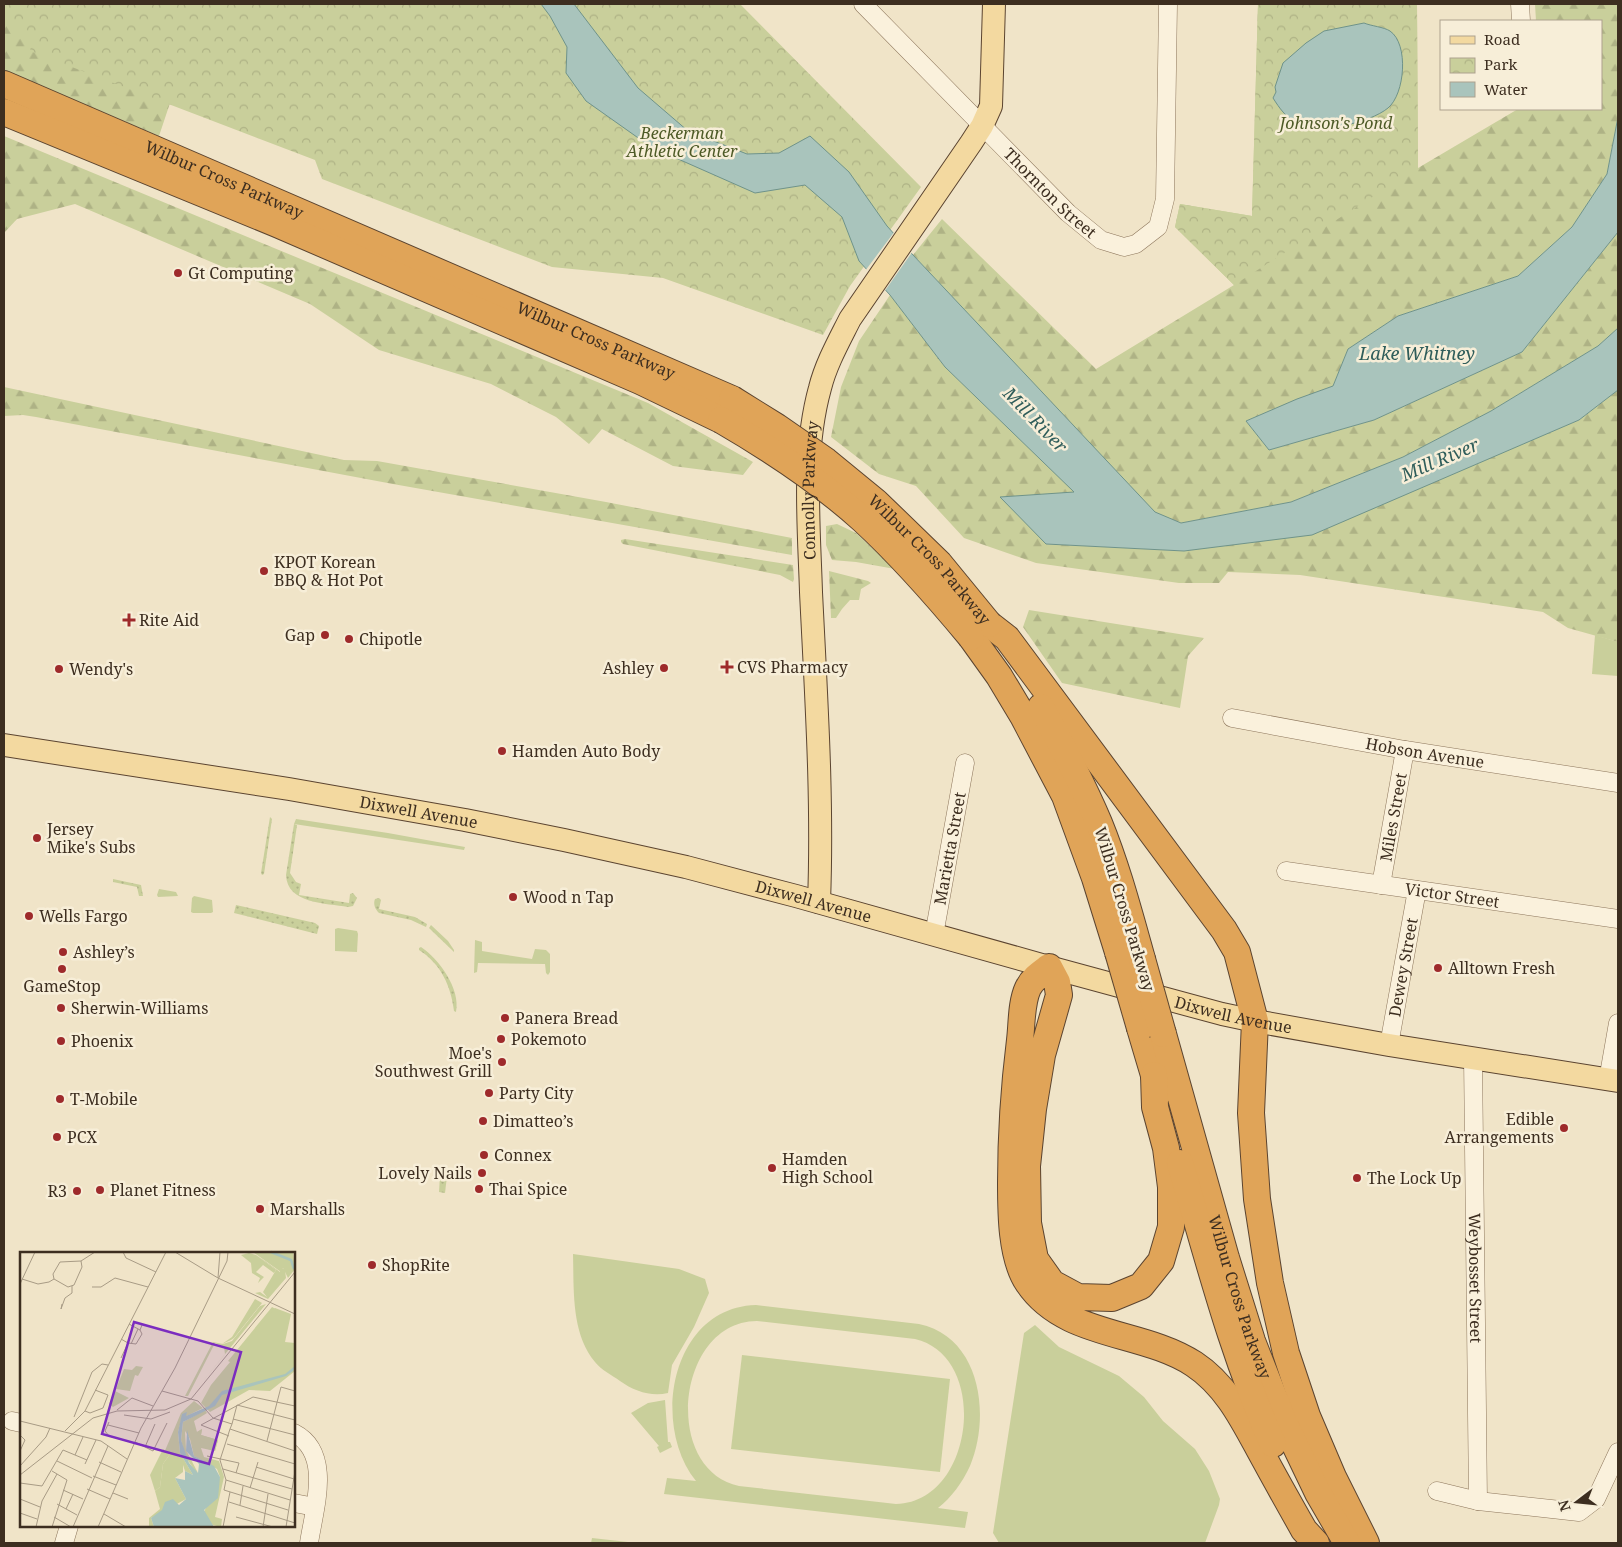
<svg xmlns="http://www.w3.org/2000/svg" width="1622" height="1547" font-family="'Noto Serif',serif">
	<style>
		.grass { fill: #c9cf9b; fill-rule: evenodd }
		.forest { fill: url(#forest-firs) }
		.park { fill: url(#park-crowns) }
		.garden { fill: url(#garden-dots) }
		.water { fill: #a9c4bc; stroke: #6f938a }
		.pier { fill: #f0e4c8 }
		.lines { fill: none; stroke-linecap: round; stroke-linejoin: round }
		.minor-casing { stroke: #8d765c; stroke-width: 19 }
		.major-casing { stroke: #5b4430; stroke-width: 24 }
		.highway-casing { stroke: #5b4430; stroke-width: 28 }
		.minor { stroke: #faf1dc; stroke-width: 18 }
		.major { stroke: #f3d9a0; stroke-width: 22 }
		.highway { stroke: #e0a458; stroke-width: 26 }
		.highway-bridge-casing { stroke: #5b4430; stroke-width: 28; stroke-linecap: butt }
		.highway-bridge { stroke: #e0a458; stroke-width: 26 }
		.poi-dot { fill: #9e2a2b; stroke: #f7eed8; stroke-width: 2 }
		.labels { text-anchor: middle; stroke-width: 5; stroke-linejoin: round; paint-order: stroke }
		.park-label { font-size: 16px; font-style: italic; fill: #4d5a26; stroke: #f7eed8 }
		.street-label { font-size: 16px; fill: #3d2e20; stroke: #f7eed8 }
		.poi-label { font-size: 16px; fill: #3d2e20; stroke: #f7eed8; text-anchor: start }
		.water-label { font-size: 18px; font-style: italic; fill: #2f5d5a; stroke: #f7eed8 }
		.inset-river { fill: none; stroke: #a9c4bc; stroke-width: 2.5 }
		.inset-road { fill: none; stroke: #a89b85; stroke-width: 1 }
		.view { fill: #7b2cbf; fill-opacity: 0.15; stroke: #7b2cbf; stroke-width: 2.5 }
		.inset-edge { fill: none; stroke: #3d2e20; stroke-width: 2.5 }
	</style>
	<defs>
		<pattern id="forest-firs" width="22" height="20" patternUnits="userSpaceOnUse" patternTransform="scale(1.25)"><rect width="22" height="20" fill="#c9cf9b"/><path d="M5 1l3.5 6h-7zM16 11l3.5 6h-7z" fill="#aeb285"/></pattern>
		<pattern id="park-crowns" width="20" height="18" patternUnits="userSpaceOnUse" patternTransform="scale(1.25)"><rect width="20" height="18" fill="#c9cf9b"/><path d="M2 6a3 3 0 1 1 6 0M12 15a3 3 0 1 1 6 0" fill="none" stroke="#aeb285"/></pattern>
		<pattern id="garden-dots" width="8" height="8" patternUnits="userSpaceOnUse" patternTransform="scale(1.25)"><rect width="8" height="8" fill="#c9cf9b"/><path d="M2 2h.1M6 6h.1" fill="none" stroke="#aeb285" stroke-width="1.8" stroke-linecap="round"/></pattern>
	</defs>
	<rect width="100%" height="100%" fill="#f0e4c8"/>
	<g class="grass">
		<polygon points="1595,635 1618,642 1618,676 1592,674"/>
		<polygon points="296,819 388,833 465,847 464,850 294,824"/>
		<polygon points="159,889 176,892 178,896 158,897 157,895"/>
		<polygon points="194,896 212,900 213,912 211,913 193,913 191,912 192,898"/>
		<polygon points="338,928 357,931 358,934 357,952 335,951 335,929"/>
		<polygon points="475,940 482,942 482,951 532,959 535,949 546,950 550,954 550,972 548,975 546,973 545,964 478,963 477,972 474,973"/>
		<path d="M573,1254L679,1269L705,1279L709,1293L694,1327L672,1365L668,1393C651,1397 634,1391 620,1381C612,1375 601,1370 595,1362C571,1333 574,1290 573,1254Z"/>
		<path d="M756,1305L919,1324C981,1337 991,1416 970,1466C962,1483 952,1497 938,1508L968,1512L965,1528L664,1494L667,1478L696,1481C650,1424 672,1307 756,1305ZM757,1321L915,1339C991,1357 974,1503 896,1504L739,1486C661,1469 677,1321 757,1321Z"/>
		<polygon points="1035,1325 1059,1347 1119,1376 1144,1397 1163,1421 1195,1449 1209,1471 1220,1499 1219,1505 1205,1543 999,1543 993,1533 1024,1333"/>
		<polygon points="742,1355 950,1379 940,1472 731,1449"/>
		<polygon points="665,1400 668,1442 670,1442 672,1447 660,1453 657,1447 659,1446 631,1413 648,1403"/>
		<polygon points="592,1538 637,1543 591,1543"/>
	</g>
	<g class="forest">
		<polygon points="4,4 180,73 159,136 4,70"/>
		<polygon points="1258,4 1417,4 1418,168 1518,109 1601,109 1601,21 1536,21 1535,4 1618,4 1618,117 1607,174 1572,227 1518,276 1398,316 1348,349 1333,386 1246,421 1269,450 1374,420 1522,352 1618,232 1618,328 1598,346 1491,411 1403,457 1291,502 1181,523 1155,513 913,255 942,219 1096,369 1234,285 1175,227 1180,204 1252,216"/>
		<polygon points="4,136 648,403 753,462 743,475 673,466 602,429 589,444 556,417 491,384 379,350 310,304 75,204 17,219 4,233"/>
		<polygon points="890,295 945,367 1075,492 1046,544 1184,551 1451,474 1579,420 1618,390 1618,642 1568,628 1543,612 1300,575 1228,572 1219,583 1179,583 1036,563 964,538 916,486 879,474 831,437 841,387 859,341"/>
		<polygon points="4,387 344,460 377,461 606,502 792,538 792,555 393,484 36,417 23,415 4,416"/>
		<polygon points="837,524 856,533 895,569 856,562 832,560 826,545 826,526"/>
		<polygon points="625,539 793,565 794,579 793,582 780,575 623,544 621,542 621,540"/>
		<polygon points="829,571 868,581 871,583 861,589 859,600 850,600 842,609 836,618 831,618"/>
		<polygon points="1029,610 1204,638 1188,656 1180,708 1062,683 1023,627"/>
	</g>
	<g class="park">
		<polygon points="4,4 740,4 921,187 850,286 823,335 663,278 552,267 322,179 315,160 30,51 33,36 4,23"/>
		<polygon points="1258,4 1417,4 1418,168 1234,285 1175,227 1180,204 1252,216"/>
	</g>
	<g class="garden">
		<polygon points="270,817 272,819 264,874 262,875 261,873"/>
		<path d="M294,824L297,825L290,873L296,882L301,884L299,895L349,903L350,894L353,893L357,898L353,906L348,907C326,903 287,904 286,875Z"/>
		<polygon points="113,879 141,885 143,896 139,896 137,887 113,882"/>
		<path d="M379,898L381,900L379,909L415,917L427,924L426,927L411,920L379,913C375,909 373,904 375,899Z"/>
		<polygon points="236,905 315,923 319,926 317,934 234,913"/>
		<polygon points="431,925 448,941 454,950 454,952 429,928"/>
		<path d="M421,947C439,959 461,989 456,1012L454,1011C451,986 441,964 419,950V948Z"/>
		<polygon points="440,1175 445,1175 447,1176 445,1193 439,1192"/>
	</g>
	<g class="water">
		<polygon points="541,4 574,4 638,88 688,131 747,154 779,153 810,136 849,172 887,226 913,255 1155,512 1181,523 1291,502 1403,457 1491,411 1598,346 1618,328 1618,390 1579,420 1312,535 1184,551 1046,544 1000,497 1074,492 945,367 890,295 859,261 842,217 805,185 755,193 651,147 586,101 566,73 567,47 550,16"/>
		<path d="M1364,23C1371,26 1384,27 1390,31C1409,44 1405,94 1388,108C1370,123 1317,135 1296,123C1285,116 1280,109 1273,98L1276,92L1275,87L1283,63L1306,43L1324,31Z"/>
		<polygon points="1618,117 1618,232 1522,352 1374,420 1269,450 1246,421 1297,399 1333,386 1348,349 1398,316 1518,276 1572,227 1607,174"/>
	</g>
	<polygon class="pier" points="895,231 913,251 884,292 865,271"/>
	<g class="lines">
		<g class="minor-casing">
			<g id="minor">
				<path id="s1" d="M863,4L1068,213L1101,240L1124,247L1136,244L1158,227L1165,199L1168,4"/>
				<polyline points="1520,4 1521,21"/>
				<path id="s2" d="M1232,718L1405,750L1618,783"/>
				<path id="s3" d="M1286,871L1618,919"/>
				<path id="s4" d="M1381,885L1405,750"/>
				<path id="s5" d="M934,935L965,763"/>
				<path id="s6" d="M1389,1045L1417,890"/>
				<path id="s7" d="M1473,1057L1478,1501"/>
				<polyline points="1608,1080 1618,1023"/>
				<polyline points="12,1421 21,1423"/>
				<path d="M294,1433C333,1453 314,1509 309,1543"/>
				<polyline points="1437,1491 1478,1501 1579,1512 1596,1499 1618,1452"/>
				<polyline points="294,1503 315,1507"/>
				<polyline points="64,1543 69,1526"/>
			</g>
		</g>
		<g class="major-casing">
			<g id="major">
				<path id="s8" d="M4,745L289,789L465,820L564,840L686,867L796,896L1049,967L1222,1014L1255,1021L1389,1045L1618,1081"/>
				<path id="s9" d="M819,902C823,799 816,695 811,592C809,526 802,453 820,388C826,364 839,341 850,319L971,143L982,126L991,106L994,4"/>
			</g>
		</g>
		<g class="highway-casing">
			<g id="highway">
				<path id="s10" d="M4,84L732,399"/>
				<polyline points="4,112 277,224 640,381 721,420"/>
				<polyline points="989,624 1007,638 1224,930 1237,952 1255,1021 1251,1113 1257,1199 1270,1283 1286,1353 1307,1416 1333,1477 1366,1543"/>
				<polyline points="971,637 999,676 1023,716 1065,796 1095,878 1118,952"/>
				<path d="M1041,707C1062,745 1082,783 1099,823C1117,867 1129,913 1142,959"/>
				<polyline points="1140,1028 1159,1092"/>
				<path id="s11" d="M1163,1034L1226,1258L1252,1341L1283,1420L1318,1493L1347,1543"/>
				<path d="M1154,1075L1155,1107L1166,1148L1171,1187V1227L1161,1261L1141,1286L1112,1298L1078,1297L1052,1283L1035,1259L1028,1223L1027,1166L1033,1109L1042,1055L1059,995L1057,982L1049,967C1041,973 1033,978 1028,988C1021,1003 1022,1024 1020,1040C1014,1088 1011,1135 1011,1183C1011,1212 1011,1258 1028,1283C1065,1338 1142,1330 1194,1364C1229,1387 1246,1426 1265,1460C1278,1484 1291,1507 1304,1530L1316,1543"/>
				<path d="M1180,1163C1208,1257 1232,1354 1273,1444"/>
			</g>
		</g>
		<use href="#minor" class="minor"/>
		<use href="#major" class="major"/>
		<use href="#highway" class="highway"/>
		<g class="highway-bridge-casing">
			<g id="highway-bridge">
				<path id="s12" d="M732,399L777,427L826,461L876,502L939,563L989,624"/>
				<path d="M721,420C771,449 820,481 863,520C902,556 937,596 971,637"/>
				<polyline points="1118,952 1140,1028"/>
				<polyline points="1142,959 1163,1034"/>
			</g>
		</g>
		<use href="#highway-bridge" class="highway-bridge"/>
	</g>
	<g class="poi-dot">
		<circle cx="178" cy="273" r="5"/>
		<circle cx="264" cy="571" r="5"/>
		<path d="M126.5 612.5h5v5h5v5h-5v5h-5v-5h-5v-5h5z"/>
		<circle cx="325" cy="635" r="5"/>
		<circle cx="349" cy="639" r="5"/>
		<path d="M724.5 659.5h5v5h5v5h-5v5h-5v-5h-5v-5h5z"/>
		<circle cx="664" cy="668" r="5"/>
		<circle cx="59" cy="669" r="5"/>
		<circle cx="502" cy="751" r="5"/>
		<circle cx="37" cy="838" r="5"/>
		<circle cx="513" cy="897" r="5"/>
		<circle cx="29" cy="916" r="5"/>
		<circle cx="63" cy="952" r="5"/>
		<circle cx="1438" cy="968" r="5"/>
		<circle cx="62" cy="969" r="5"/>
		<circle cx="61" cy="1008" r="5"/>
		<circle cx="505" cy="1018" r="5"/>
		<circle cx="501" cy="1039" r="5"/>
		<circle cx="61" cy="1041" r="5"/>
		<circle cx="502" cy="1062" r="5"/>
		<circle cx="489" cy="1093" r="5"/>
		<circle cx="60" cy="1099" r="5"/>
		<circle cx="483" cy="1121" r="5"/>
		<circle cx="1564" cy="1128" r="5"/>
		<circle cx="57" cy="1137" r="5"/>
		<circle cx="484" cy="1155" r="5"/>
		<circle cx="772" cy="1168" r="5"/>
		<circle cx="482" cy="1173" r="5"/>
		<circle cx="1357" cy="1178" r="5"/>
		<circle cx="479" cy="1189" r="5"/>
		<circle cx="100" cy="1190" r="5"/>
		<circle cx="77" cy="1191" r="5"/>
		<circle cx="260" cy="1209" r="5"/>
		<circle cx="372" cy="1265" r="5"/>
	</g>
	<g class="labels">
		<g class="park-label">
			<text x="1336" y="129">Johnson's Pond</text>
			<text x="682" y="139">Beckerman<tspan x="682" dy="18">Athletic Center</tspan></text>
		</g>
		<g class="street-label">
			<text dy="6" stroke="none"><textPath href="#s10" startOffset="240">Wilbur Cross Parkway</textPath></text>
			<text dy="6" stroke="none"><textPath href="#s1" startOffset="266">Thornton Street</textPath></text>
			<text dy="6" stroke="none"><textPath href="#s10" startOffset="645">Wilbur Cross Parkway</textPath></text>
			<text dy="6" stroke="none"><textPath href="#s9" startOffset="412">Connolly Parkway</textPath></text>
			<text dy="6" stroke="none"><textPath href="#s12" startOffset="256">Wilbur Cross Parkway</textPath></text>
			<text dy="6" stroke="none"><textPath href="#s2" startOffset="196">Hobson Avenue</textPath></text>
			<text dy="6" stroke="none"><textPath href="#s8" startOffset="420">Dixwell Avenue</textPath></text>
			<text dy="6" stroke="none"><textPath href="#s4" startOffset="69">Miles Street</textPath></text>
			<text dy="6" stroke="none"><textPath href="#s5" startOffset="88">Marietta Street</textPath></text>
			<text dy="6" stroke="none"><textPath href="#s3" startOffset="168">Victor Street</textPath></text>
			<text dy="6" stroke="none"><textPath href="#s8" startOffset="825">Dixwell Avenue</textPath></text>
			<text transform="translate(1125 909) rotate(73)" y="6">Wilbur Cross Parkway</text>
			<text dy="6" stroke="none"><textPath href="#s6" startOffset="79">Dewey Street</textPath></text>
			<text dy="6" stroke="none"><textPath href="#s8" startOffset="1260">Dixwell Avenue</textPath></text>
			<text dy="6" stroke="none"><textPath href="#s7" startOffset="221">Weybosset Street</textPath></text>
			<text dy="6" stroke="none"><textPath href="#s11" startOffset="274">Wilbur Cross Parkway</textPath></text>
		</g>
		<g class="poi-label">
			<text x="188" y="279">Gt Computing</text>
			<text x="274" y="568">KPOT Korean<tspan x="274" dy="18">BBQ &amp; Hot Pot</tspan></text>
			<text x="139" y="626">Rite Aid</text>
			<text x="315" y="641" text-anchor="end">Gap</text>
			<text x="359" y="645">Chipotle</text>
			<text x="737" y="673">CVS Pharmacy</text>
			<text x="654" y="674" text-anchor="end">Ashley</text>
			<text x="69" y="675">Wendy's</text>
			<text x="512" y="757">Hamden Auto Body</text>
			<text x="47" y="835">Jersey<tspan x="47" dy="18">Mike's Subs</tspan></text>
			<text x="523" y="903">Wood n Tap</text>
			<text x="39" y="922">Wells Fargo</text>
			<text x="73" y="958">Ashley’s</text>
			<text x="1448" y="974">Alltown Fresh</text>
			<text x="62" y="992" text-anchor="middle">GameStop</text>
			<text x="71" y="1014">Sherwin-Williams</text>
			<text x="515" y="1024">Panera Bread</text>
			<text x="511" y="1045">Pokemoto</text>
			<text x="71" y="1047">Phoenix</text>
			<text x="492" y="1059" text-anchor="end">Moe's<tspan x="492" dy="18">Southwest Grill</tspan></text>
			<text x="499" y="1099">Party City</text>
			<text x="70" y="1105">T-Mobile</text>
			<text x="1554" y="1125" text-anchor="end">Edible<tspan x="1554" dy="18">Arrangements</tspan></text>
			<text x="493" y="1127">Dimatteo’s</text>
			<text x="67" y="1143">PCX</text>
			<text x="494" y="1161">Connex</text>
			<text x="782" y="1165">Hamden<tspan x="782" dy="18">High School</tspan></text>
			<text x="472" y="1179" text-anchor="end">Lovely Nails</text>
			<text x="1367" y="1184">The Lock Up</text>
			<text x="489" y="1195">Thai Spice</text>
			<text x="110" y="1196">Planet Fitness</text>
			<text x="67" y="1197" text-anchor="end">R3</text>
			<text x="270" y="1215">Marshalls</text>
			<text x="382" y="1271">ShopRite</text>
		</g>
		<g class="water-label">
			<text x="1417" y="360">Lake Whitney</text>
			<text transform="translate(1035 420) rotate(46)" y="6">Mill River</text>
			<text transform="translate(1440 460) rotate(-23)" y="6">Mill River</text>
		</g>
	</g>
	<g transform="translate(20 1252)">
		<rect width="275" height="275" fill="#f0e4c8"/>
		<path d="M236,3L245,9L260,20L261,15L265,18L266,26L248,47L235,41L240,40L247,45L243,40L256,18ZM235,47L242,51L214,86L211,88L202,92L212,85ZM116,114L123,115L118,124L115,123L110,139L96,137L104,117L112,118ZM94,139H95L109,146L93,155L89,152ZM143,197L150,202L143,212L140,235L135,239L130,223Z" fill="#c9cf9b"/>
		<path d="M233,0H273L275,17L268,26L263,16H261V20ZM229,1L236,3L256,18L254,21L243,13L236,20L244,25L238,31L240,26L232,21L231,11L221,3ZM246,52L179,134L205,102L204,95L195,91L168,144H165L193,90L203,92L212,89L240,54ZM252,55L258,58L212,111L208,109ZM174,149L183,156L165,165L163,162L158,180L160,201L173,223L165,219L163,213V220L155,226L166,247L131,266L134,275H129V266L140,257L135,239L140,235L143,212L150,202L144,201L161,161ZM185,158L187,161L174,169L177,180L182,177L181,183L198,188L195,199L181,196L184,205L199,209L204,225L195,265L202,267L201,275L189,272L184,260L200,225L197,217L174,204L170,187L165,179L166,198L178,221L175,219L165,204L161,188L163,170Z" fill="#c9cf9b"/>
		<path d="M255,56L271,62L265,90L275,91V119L250,139L229,138L190,160L181,151L191,133ZM182,177L181,183L198,188L195,199L181,195L177,180Z" fill="#c9cf9b"/>
		<path d="M275,114L273,119L266,124L202,143L195,154L163,170L161,188L169,211L178,221L179,212L166,199L167,178L174,204L194,214L200,225L198,246L184,258L194,275H134L131,266L142,258L145,250L153,247L159,253L166,247L155,226L165,228V219L173,223L160,201L158,180L162,162L167,160L166,164L189,154L202,139L265,122Z" fill="#a9c4bc"/>
		<path class="inset-river" d="M251,0L271,8L274,17"/>
		<path class="inset-road" d="M103,0L106,6L136,20M155,0L198,26M198,26L275,62M198,26L200,0M2,27L18,32L29,30L34,27L33,22L40,10L61,9L75,0M34,27L48,35L54,33L62,15L61,9M0,32L15,0M72,35H81L95,26L128,35M42,52L41,57L45,46L52,41V34M109,72L120,78L122,73M108,91L116,92L122,82L120,78M111,92L118,77M101,106L108,91L101,87M142,139L178,149L193,166L212,172L210,177L275,199M97,158L112,146L133,154M65,159L70,161L83,156L88,143L75,138M104,163L131,167L150,160M54,165L72,120L82,112L88,113M213,167L275,183M0,169L81,189L107,207M89,170L85,179L89,184L114,191M212,172L217,153L275,168M88,173L119,181M210,177L200,208L206,228L204,238L268,258M45,179L65,159L146,0M0,183L5,188L0,199M209,184L181,173L233,145L275,154M247,189L261,135L275,139M115,190L133,199L147,171M207,192L275,212M125,195L135,172M55,203L63,185M187,204L219,211L216,221M37,209L72,226M79,210L101,220M65,212L76,188M0,214L26,185L30,176M236,215L274,227M203,217L272,237M32,219L47,228L32,275M0,223L73,166L97,159L145,158L171,147L275,20M73,224L96,233M206,228L270,248M0,231L22,234L43,198L67,208M230,236L238,210M67,237L90,247M43,238L63,247M93,241L108,247M0,247L20,255M209,250L275,271M37,252L57,263M220,253L223,234M46,257L53,242M0,261L17,267M84,262L106,275M34,265L51,275M216,265L253,275M16,275L22,249L37,222M53,275L88,194M78,275L121,176L155,116L207,9L208,0M203,275L210,240M243,275L248,242M266,275L275,219"/>
		<path class="view" d="M114,70L221,100L189,212L82,182Z"/>
		<rect width="275" height="275" class="inset-edge"/>
	</g>
	<rect width="1622" height="1547" fill="none" stroke="#3d2e20" stroke-width="10"/>
	<rect x="1440" y="20" width="162" height="90" fill="#f7eed8" stroke="#ada18e"/>
	<rect x="1450" y="36" width="25" height="8" fill="#f3d9a0" stroke="#ada18e"/>
	<text x="1484" y="45" font-size="15" fill="#3d2e20">Road</text>
	<rect x="1450" y="58" width="25" height="15" fill="url(#park-crowns)" stroke="#ada18e"/>
	<text x="1484" y="70" font-size="15" fill="#3d2e20">Park</text>
	<rect x="1450" y="82" width="25" height="15" fill="#a9c4bc" stroke="#ada18e"/>
	<text x="1484" y="95" font-size="15" fill="#3d2e20">Water</text>
	<g transform="translate(1577 1502) rotate(254)" stroke="#f7eed8" stroke-width="4" paint-order="stroke">
	<path d="M0-4L9 19L0 12L-9 19Z" fill="#3d2e20"/>
	<text y="-8" font-size="14" font-weight="bold" text-anchor="middle" fill="#3d2e20">N</text>
	</g>
</svg>
